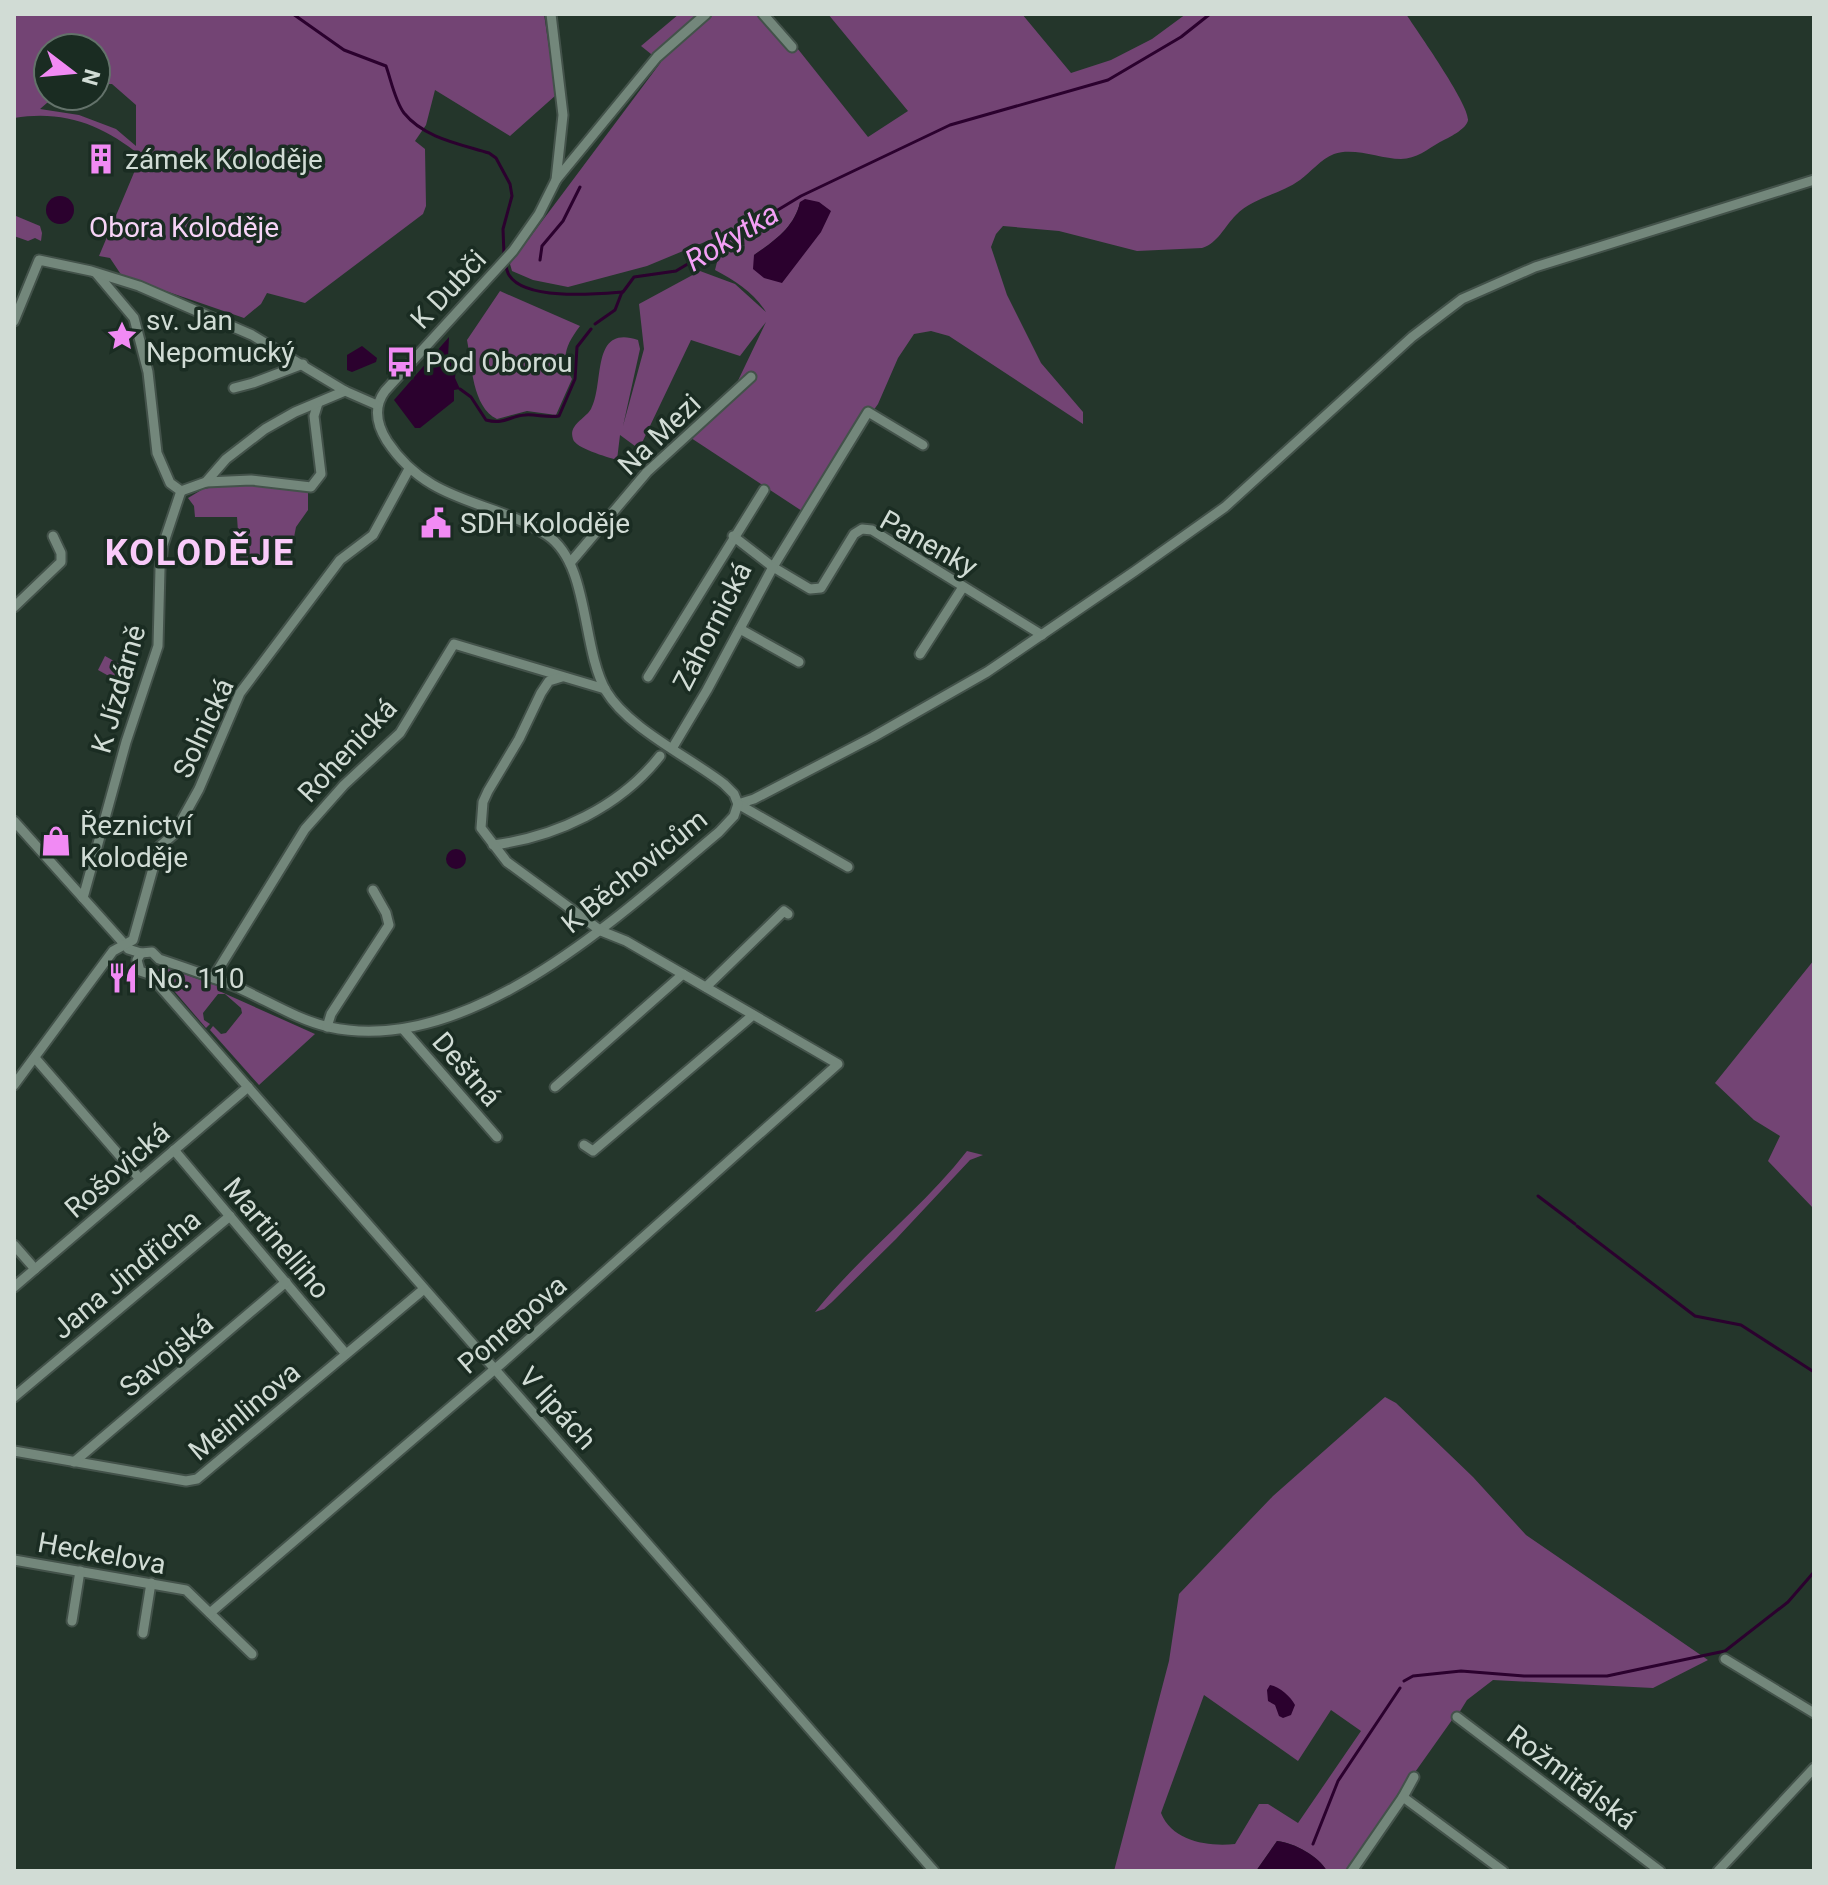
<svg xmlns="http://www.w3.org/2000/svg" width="1828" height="1885" font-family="Roboto,sans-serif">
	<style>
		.green { fill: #734474; fill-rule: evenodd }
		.water { fill: #2b012e }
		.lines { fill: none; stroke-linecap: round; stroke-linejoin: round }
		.stream { stroke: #2b012e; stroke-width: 3 }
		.minor-casing { stroke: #43524a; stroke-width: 13 }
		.minor { stroke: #73877b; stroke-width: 9 }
		.labels { text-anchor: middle; stroke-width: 7; stroke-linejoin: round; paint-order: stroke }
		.poi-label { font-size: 28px; fill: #d1dcd5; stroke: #1a2c22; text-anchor: start }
		.park-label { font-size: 28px; fill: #f7d4f7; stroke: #1a2c22 }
		.street-label { font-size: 28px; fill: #d1dcd5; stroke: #1a2c22 }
		.water-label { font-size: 30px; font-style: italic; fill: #f4a0f6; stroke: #1a2c22 }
		.district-label { font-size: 36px; font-weight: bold; letter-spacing: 2px; fill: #f9caf9; stroke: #1a2c22 }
	</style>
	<rect width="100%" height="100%" fill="#24362b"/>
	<g class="green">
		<path d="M14,14H544L556,95L510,136L435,90L426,125L415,141L425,149L426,206L423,214L305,303L267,293L261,304L244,318L122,276L110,258L99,256L141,156C102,125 65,110 14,118ZM48,48H96V84H112L136,105V146L116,129L79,115L40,109L55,96H48Z"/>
		<path d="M679,14H770L868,137L908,111L828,14H1022L1071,73L1111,60L1152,39L1186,14H1406C1417,31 1469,104 1468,120C1467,129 1448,138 1440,142C1428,149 1416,159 1401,159C1380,159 1355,147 1334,154C1321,159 1311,172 1300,180C1279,195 1254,197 1236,215C1224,227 1218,243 1202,248L1137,251L1059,231L1003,226L996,234L991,247L1007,295L1041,363L1083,412V424L949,336L931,331L914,334L898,358L878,404L802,511L688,436L734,389L766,322L740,356L691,340L639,449L620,435L617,460C607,457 575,448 573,439C568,425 585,419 591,409C605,384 590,324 638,340L640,349L623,426L644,349L639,304L700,271L735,284L766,312C753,292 736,281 715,270L724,234L647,266L568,287L533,280L512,271L510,264L661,62L641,46ZM800,202L821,232L754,255C773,242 795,227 800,202Z"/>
		<polygon points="16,216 40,226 42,233 41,241 35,238 28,241 14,236"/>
		<path d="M500,291L580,326C566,345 560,357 572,379L556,415L527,411L497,419C472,407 472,365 467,340Z"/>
		<polygon points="233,484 308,490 308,510 296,527 290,558 240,561 237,517 195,517 194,506 188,498 203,489"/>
		<polygon points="105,656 132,671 125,685 98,670"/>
		<polygon points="1814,960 1814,1209 1768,1161 1780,1136 1754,1120 1715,1083"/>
		<polygon points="161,966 221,987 219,991 315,1034 259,1085 210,1030 213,1026 221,1034 226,1033 242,1013 241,1008 225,994 218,994 203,1013 204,1020 210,1024 206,1028 157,971"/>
		<path d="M967,1151L983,1155L970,1160L896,1239L832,1302L824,1309L815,1312C861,1254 922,1209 967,1151Z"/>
		<path d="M1385,1397L1396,1403L1473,1477L1526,1535L1708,1660L1653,1688L1493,1680L1467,1700L1454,1721L1452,1720L1345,1871H1327C1318,1856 1295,1843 1277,1841L1256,1871H1114L1169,1661L1179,1594L1273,1496ZM1204,1695L1298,1761L1331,1710L1361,1731L1298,1823L1268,1804H1259L1235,1844C1208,1847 1172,1841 1161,1813Z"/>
	</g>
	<g class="water">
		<circle cx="60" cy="210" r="14"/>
		<path d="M805,199L819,202L831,211L821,232L782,283L764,278L753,269L754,255C773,242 795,227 800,202Z"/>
		<polygon points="449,337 448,357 456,369 455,378 460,389 454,390 454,401 420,428 415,428 394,400"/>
		<polygon points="362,346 377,358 376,362 352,372 347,370 347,355"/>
		<circle cx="456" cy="859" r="10"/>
		<path d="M1270,1685C1280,1687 1291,1697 1295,1705L1291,1715L1283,1718L1279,1716L1275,1705L1268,1701L1267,1690Z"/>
		<path d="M1277,1841C1295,1843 1318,1856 1327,1871H1256Z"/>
	</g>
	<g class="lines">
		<g class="stream">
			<path d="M293,14L344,50L386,66C391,80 395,101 404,113C424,138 460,144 489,153L496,158L510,184L512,196L503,229L504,255"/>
			<polyline points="540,260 542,246 563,221 580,187"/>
			<path d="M505,263C505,264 508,274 509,275C525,301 597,294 623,292L634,277L676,271L801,196L950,125L1108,80L1181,37L1210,14"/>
			<polyline points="595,324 615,310 622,292"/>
			<path d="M460,389L471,397L486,420C505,425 509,416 525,415C536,414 547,418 559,416L575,379L577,347L591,329"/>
			<polyline points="1538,1196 1575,1224"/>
			<polyline points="1577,1226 1695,1316 1741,1325 1814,1372"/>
			<polyline points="1404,1681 1413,1676 1461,1671 1524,1676 1607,1676 1725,1651 1788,1602 1814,1572"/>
			<polyline points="1313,1844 1338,1781 1400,1688"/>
		</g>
		<g class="minor-casing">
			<g id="minor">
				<path d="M551,14L563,115L556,180L539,214L513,251L385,391C373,407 377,425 387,441C430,506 490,498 547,535C590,564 581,647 606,691C628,728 689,757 724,784L734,794L738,804"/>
				<polyline points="763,14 792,47"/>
				<polyline points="556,180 657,57 706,14"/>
				<polyline points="97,274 134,318 148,372 157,453 170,483 181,491"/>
				<polyline points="14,321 39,260 91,271 139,286 252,335 345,391 377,405"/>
				<polyline points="234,388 253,383 303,364"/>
				<polyline points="923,445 868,412 773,567 810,589 821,588 854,534 862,529 872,530 1042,635"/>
				<polyline points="206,482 251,480 311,487 321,474 314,416 318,403"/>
				<polyline points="181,491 206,482 226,459 265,429 295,412 345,391"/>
				<polyline points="570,563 647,472 751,377"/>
				<polyline points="14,607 61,562 61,553 53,536"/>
				<polyline points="740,629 799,662"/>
				<polyline points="920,654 963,587"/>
				<polyline points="648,677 764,490"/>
				<polyline points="673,747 707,690 773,567 733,536"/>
				<polyline points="738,804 754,799 873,737 987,672 1135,571 1225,507 1412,337 1462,299 1535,267 1814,180"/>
				<polyline points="738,804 848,867"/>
				<polyline points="14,821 127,947"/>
				<path d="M493,845C556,837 620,807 660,756"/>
				<polyline points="83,898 126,742 158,646 160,569 163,545 181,491"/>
				<path d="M128,949L141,953L152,952L159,959C186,968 213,977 239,988C268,1001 298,1020 329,1027C469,1058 620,915 719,832L734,816L738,804"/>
				<polyline points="141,953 137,960 140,971 149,974 934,1871"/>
				<polyline points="213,978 305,829 344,785 400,733 454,644 605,689"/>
				<polyline points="706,987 784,911 788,914"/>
				<polyline points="327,1027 331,1014 389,925 386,913 373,890"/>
				<polyline points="403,1029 497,1137"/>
				<polyline points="35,1058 140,1179"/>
				<polyline points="14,1085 113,951 133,940 159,847 174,834 199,789 240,693 340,560 373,535 409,469"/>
				<polyline points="555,1087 683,974"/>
				<polyline points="584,1145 593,1151 753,1015"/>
				<polyline points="174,1150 346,1354"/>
				<polyline points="14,1245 35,1269"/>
				<polyline points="14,1287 248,1087"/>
				<polyline points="14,1397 230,1216"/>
				<polyline points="14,1451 186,1481 197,1479 424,1289"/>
				<polyline points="74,1462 286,1282"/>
				<polyline points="14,1560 186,1590 252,1654"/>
				<polyline points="210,1613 502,1363 838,1064 626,941 601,931 507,862 481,828 483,802 488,791 519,739 541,693 549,681 562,677"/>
				<polyline points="72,1621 80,1571"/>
				<polyline points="143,1633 151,1583"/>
				<polyline points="1725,1659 1814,1713"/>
				<polyline points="1457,1717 1660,1871"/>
				<polyline points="1403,1797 1503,1871"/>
				<polyline points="1352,1871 1403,1797 1414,1777"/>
				<polyline points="1718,1871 1814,1768"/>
			</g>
		</g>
		<use href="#minor" class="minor"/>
	</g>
	<defs>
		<g id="building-bare" transform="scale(2.4)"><path d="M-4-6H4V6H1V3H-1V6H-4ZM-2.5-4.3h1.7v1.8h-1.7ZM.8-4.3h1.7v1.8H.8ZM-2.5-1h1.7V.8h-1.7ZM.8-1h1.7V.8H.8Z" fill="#f18af4" stroke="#1a2c22" stroke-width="2.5" paint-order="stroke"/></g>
		<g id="sight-bare" transform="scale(2.4)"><path d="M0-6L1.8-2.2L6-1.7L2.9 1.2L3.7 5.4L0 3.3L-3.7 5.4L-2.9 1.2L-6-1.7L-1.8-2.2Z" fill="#f18af4" stroke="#1a2c22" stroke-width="2.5" paint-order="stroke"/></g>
		<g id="bus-bare" transform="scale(2.4)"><path d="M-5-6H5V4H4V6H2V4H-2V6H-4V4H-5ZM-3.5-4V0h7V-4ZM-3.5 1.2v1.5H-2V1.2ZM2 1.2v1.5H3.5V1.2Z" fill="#f18af4" stroke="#1a2c22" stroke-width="2.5" paint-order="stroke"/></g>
		<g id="civic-bare" transform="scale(2.4)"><path d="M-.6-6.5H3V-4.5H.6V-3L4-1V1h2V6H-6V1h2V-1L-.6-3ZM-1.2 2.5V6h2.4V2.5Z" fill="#f18af4" stroke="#1a2c22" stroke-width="2.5" paint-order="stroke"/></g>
		<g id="shop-bare" transform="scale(2.4)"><path d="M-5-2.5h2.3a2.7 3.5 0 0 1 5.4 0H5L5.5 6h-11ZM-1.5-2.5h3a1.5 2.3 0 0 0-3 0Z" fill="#f18af4" stroke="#1a2c22" stroke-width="2.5" paint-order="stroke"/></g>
		<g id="restaurant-bare" transform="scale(2.4)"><path d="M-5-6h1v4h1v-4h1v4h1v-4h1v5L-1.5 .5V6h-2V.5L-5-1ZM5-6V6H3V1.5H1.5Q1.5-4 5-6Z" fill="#f18af4" stroke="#1a2c22" stroke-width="2.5" paint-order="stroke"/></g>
	</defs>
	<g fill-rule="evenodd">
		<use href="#building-bare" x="101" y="159"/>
		<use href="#sight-bare" x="122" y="336"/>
		<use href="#bus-bare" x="401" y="362"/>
		<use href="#civic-bare" x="436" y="523"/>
		<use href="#shop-bare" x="56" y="841"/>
		<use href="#restaurant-bare" x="123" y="978"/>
	</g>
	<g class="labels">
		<g class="poi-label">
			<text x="125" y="169">zámek Koloděje</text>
			<text x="146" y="330">sv. Jan<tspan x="146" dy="32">Nepomucký</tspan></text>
			<text x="425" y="372">Pod Oborou</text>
			<text x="460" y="533">SDH Koloděje</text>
			<text x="80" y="835">Řeznictví<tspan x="80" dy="32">Koloděje</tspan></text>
			<text x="147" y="988">No. 110</text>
		</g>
		<g class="park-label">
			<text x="184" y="237">Obora Koloděje</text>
		</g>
		<g class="street-label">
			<text transform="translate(448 289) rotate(-47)" y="10">K Dubči</text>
			<text transform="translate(659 434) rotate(-44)" y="10">Na Mezi</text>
			<text transform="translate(929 543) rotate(29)" y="10">Panenky</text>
			<text transform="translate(712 626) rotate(-63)" y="10">Záhornická</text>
			<text transform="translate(118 689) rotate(-74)" y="10">K Jízdárně</text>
			<text transform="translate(203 728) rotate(-65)" y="10">Solnická</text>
			<text transform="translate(347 750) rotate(-47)" y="10">Rohenická</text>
			<text transform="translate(634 871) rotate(-39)" y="10">K Běchovicům</text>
			<text transform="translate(467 1069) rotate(49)" y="10">Deštná</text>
			<text transform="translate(117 1170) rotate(-41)" y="10">Rošovická</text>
			<text transform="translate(277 1238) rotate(50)" y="10">Martinelliho</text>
			<text transform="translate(126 1274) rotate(-40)" y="10">Jana Jindřicha</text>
			<text transform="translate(512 1324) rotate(-41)" y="10">Ponrepova</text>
			<text transform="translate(166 1355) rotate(-40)" y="10">Savojská</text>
			<text transform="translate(558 1408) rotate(48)" y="10">V lipách</text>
			<text transform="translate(244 1411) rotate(-40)" y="10">Meinlinova</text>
			<text transform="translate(102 1553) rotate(10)" y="10">Heckelova</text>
			<text transform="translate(1572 1777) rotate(37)" y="10">Rožmitálská</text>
		</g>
		<g class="water-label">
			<text transform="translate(732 237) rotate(-31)" y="10">Rokytka</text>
		</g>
		<g class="district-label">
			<text x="200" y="565">KOLODĚJE</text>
		</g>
	</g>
	<rect width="1828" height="1885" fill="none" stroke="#d1dcd5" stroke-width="32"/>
	<g transform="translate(72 72) rotate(106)"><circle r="38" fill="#1a2c22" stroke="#63726a" stroke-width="2"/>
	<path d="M0-6L14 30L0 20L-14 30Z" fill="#f18af4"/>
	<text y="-12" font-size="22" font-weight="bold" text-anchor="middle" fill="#d1dcd5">N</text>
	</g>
</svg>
